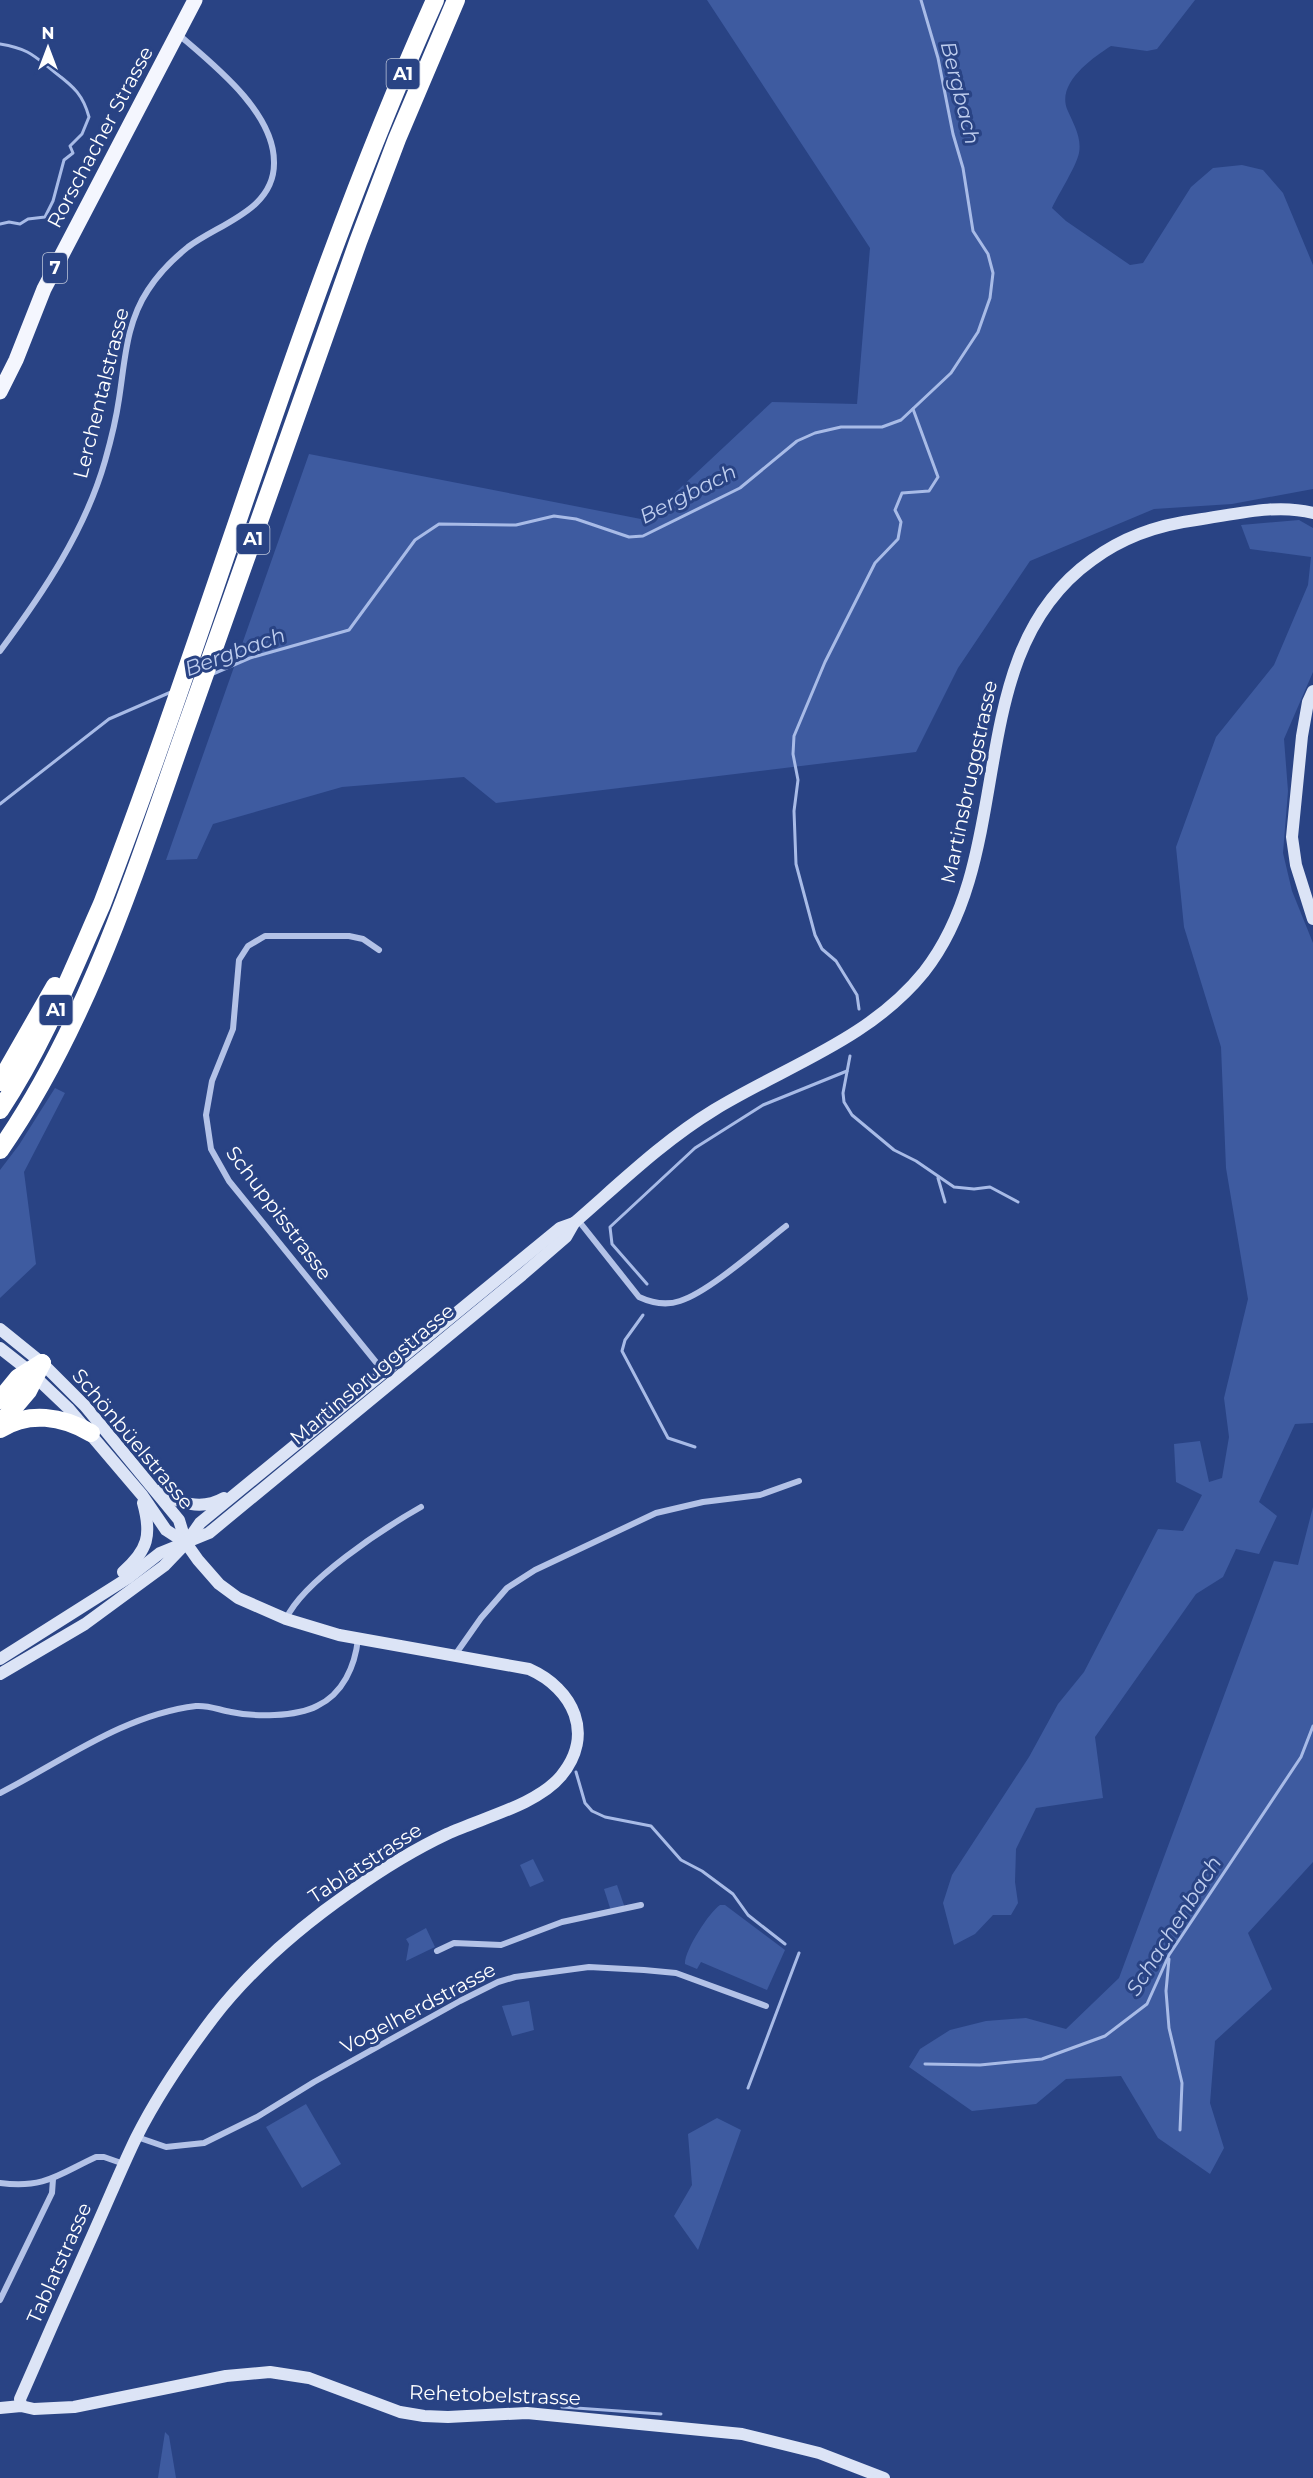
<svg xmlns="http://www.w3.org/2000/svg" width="1313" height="2478" font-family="Montserrat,sans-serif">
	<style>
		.green { fill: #3e5ba0 }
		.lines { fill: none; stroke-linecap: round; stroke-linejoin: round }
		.stream { stroke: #a8bbe7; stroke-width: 3 }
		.street { stroke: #b3c2e7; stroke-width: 6 }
		.secondary { stroke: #dce4f6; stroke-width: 12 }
		.primary { stroke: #f4f6fe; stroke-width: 15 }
		.highway { stroke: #fff; stroke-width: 18 }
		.labels { text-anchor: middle; stroke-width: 6; stroke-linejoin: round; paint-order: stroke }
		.shield { fill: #294384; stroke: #bfc7da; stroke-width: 1.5 }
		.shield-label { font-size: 18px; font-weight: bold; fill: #fff }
		.street-label { font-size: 20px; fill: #fff; stroke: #294384 }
		.water-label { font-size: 21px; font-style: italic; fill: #becdee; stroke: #294384 }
	</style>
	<rect width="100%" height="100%" fill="#294384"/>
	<g class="green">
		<path d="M707,0H1195L1157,49L1147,51L1111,46C1092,58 1057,83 1067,109C1073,123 1082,137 1079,153C1076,167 1059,193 1052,208L1066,221L1130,265L1143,263L1191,187L1213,168L1242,165L1263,170L1283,193L1313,265V489L1232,504L1154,509L1030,561L958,668L916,752L496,803L464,777L342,787L213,824L197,859L166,860L309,454L646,520L772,402L857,404L870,248Z"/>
		<polygon points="1299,520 1313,528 1313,672 1284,739 1288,791 1283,853 1292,891 1313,943 1313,1423 1295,1424 1259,1502 1277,1516 1259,1554 1236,1549 1223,1577 1196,1594 1095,1737 1103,1798 1036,1808 1016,1849 1015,1882 1018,1903 1011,1915 993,1915 975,1934 954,1945 943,1903 952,1875 1029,1757 1058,1704 1084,1672 1158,1529 1183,1531 1202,1495 1176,1482 1174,1444 1200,1441 1209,1482 1222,1478 1229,1437 1224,1398 1248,1299 1226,1168 1221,1047 1184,927 1176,847 1216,737 1274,665 1308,585 1311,557 1250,549 1241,525"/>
		<polygon points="55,1088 65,1093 24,1172 36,1264 0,1298 0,1170 19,1145"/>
		<polygon points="1313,1507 1313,1862 1248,1933 1272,1989 1215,2041 1210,2103 1224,2148 1210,2174 1158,2138 1121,2076 1066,2079 1036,2104 972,2111 909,2067 920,2049 950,2030 986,2021 1026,2018 1066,2029 1119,1978 1274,1561 1298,1565"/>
		<polygon points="533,1859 544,1881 530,1887 520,1865"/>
		<polygon points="617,1885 625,1908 611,1911 604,1889"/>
		<path d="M720,1905H725L785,1950L767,1990L701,1962L697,1969L685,1964C684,1951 710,1911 720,1905Z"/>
		<polygon points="426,1928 435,1947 406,1961 409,1944 406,1939"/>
		<polygon points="529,2001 534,2030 512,2036 502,2006"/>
		<polygon points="306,2104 341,2164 302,2188 266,2127"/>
		<polygon points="717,2118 741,2130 698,2250 674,2216 692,2185 688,2134"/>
		<polygon points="165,2432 169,2436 176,2478 158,2478"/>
	</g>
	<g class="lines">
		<g class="stream">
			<path d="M0,44C30,49 34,56 57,74C74,87 83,95 89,117L82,134L70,146L73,153L64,160L53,201L45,217L28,219L20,224L9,222L0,224"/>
			<polyline points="213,674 250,658 349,630 415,540 439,524 516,525 554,516 576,519 629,537 643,536 740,488 797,441 815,433 841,427 882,427 901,420 951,373 978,332 990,298 993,273 988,254 973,231 963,168 953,134 938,58 921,0"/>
			<polyline points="0,804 109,719 171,692"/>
			<polyline points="859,1009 857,995 844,974 836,961 822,949 815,935 796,864 794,811 798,780 793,754 794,736 825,662 875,563 898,539 901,522 895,510 902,493 929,491 938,477 913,409"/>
			<polyline points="850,1056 843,1093 844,1102 852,1115 894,1150 916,1161 954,1187 974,1189 990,1187 1018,1202"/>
			<polyline points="938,1178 945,1202"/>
			<polyline points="647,1284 612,1244 610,1227 695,1148 763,1105 847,1071"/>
			<polyline points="643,1315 625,1340 622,1351 668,1438 695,1447"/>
			<polyline points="576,1772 585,1803 592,1811 605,1817 651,1826 681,1860 702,1871 733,1894 748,1915 785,1944"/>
			<polyline points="1169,1959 1166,1991 1169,2028 1182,2083 1180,2130"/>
			<polyline points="925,2064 980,2065 1042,2059 1105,2036 1147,2004 1169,1955 1301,1757 1313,1726"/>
			<polyline points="748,2088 799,1953"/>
			<polyline points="562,2407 661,2414"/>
		</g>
		<g class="street">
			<path d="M0,651C43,593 85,531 105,461C111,440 116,420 119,399C125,361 126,323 148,290C159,273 173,259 188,247C220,223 275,210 274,162C274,112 214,65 179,35"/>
			<polyline points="379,950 363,939 349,936 265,936 248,946 239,960 233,1029 212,1081 206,1115 211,1149 229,1181 384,1372"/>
			<path d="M578,1220L639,1297C652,1303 665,1306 680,1301C709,1292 759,1247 786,1226"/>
			<path d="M286,1619C303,1581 384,1528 421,1507"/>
			<polyline points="455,1655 481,1618 507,1588 535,1570 656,1513 703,1502 760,1495 799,1481"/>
			<path d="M0,1793C63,1761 123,1715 196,1706C209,1705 219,1710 231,1712C254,1717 296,1717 317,1706C343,1694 355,1666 358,1639"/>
			<polyline points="437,1951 454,1943 501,1945 562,1922 641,1905"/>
			<polyline points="137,2137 166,2147 204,2143 257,2117 314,2082 460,2001 498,1982 515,1977 589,1967 644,1970 676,1973 766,2006"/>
			<path d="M0,2183C45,2189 59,2174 96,2157H104L124,2164"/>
			<polyline points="0,2300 52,2193 53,2179"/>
		</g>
		<g class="secondary">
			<polyline points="1313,691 1308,702 1302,736 1292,837 1296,865 1313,919"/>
			<path d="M0,1329L42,1363L85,1406L179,1520L186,1543L198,1560L219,1584L238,1598L286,1619L339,1635L529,1669C574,1689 595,1735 561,1776C537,1805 481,1818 447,1834C413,1850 381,1870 350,1892C300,1927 251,1969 213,2018C185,2055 157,2096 136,2138C121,2169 108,2201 94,2232C70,2285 47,2337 24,2390L20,2399L21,2406"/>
			<polyline points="0,1348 28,1370 68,1408 142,1495 166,1530 186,1543"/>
			<path d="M158,1491C179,1503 201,1511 224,1498"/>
			<path d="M123,1572C148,1550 152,1535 143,1503"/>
			<path d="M0,1659L128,1578L160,1553L209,1533L522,1275L566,1237L574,1223C619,1184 663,1141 714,1110C786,1066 869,1040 924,972C1020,850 959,655 1092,560C1123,537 1157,525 1196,520C1233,515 1276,503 1313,513"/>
			<polyline points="0,1674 85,1624 164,1566 186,1543 200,1523 560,1228 574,1223"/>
			<polyline points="0,2408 21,2406 34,2409 74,2407 226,2376 270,2372 309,2378 400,2412 424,2416 448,2417 527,2413 742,2434 819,2453 884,2478"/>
		</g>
		<polyline class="primary" points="0,392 16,360 44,289 195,0"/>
		<g class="highway">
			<polyline points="0,1082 55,986"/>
			<path d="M0,1110C43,1045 71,974 102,904C217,604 303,293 435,0"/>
			<path d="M0,1150C87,1025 134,875 184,733C242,569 299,405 358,242L397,139L456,0"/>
			<polyline points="0,1400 18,1378 42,1363"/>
			<polyline points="0,1424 28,1391 42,1363"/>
			<path d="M0,1429C29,1411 62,1416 91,1433"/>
		</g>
	</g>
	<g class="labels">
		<g class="shield">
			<rect x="386.5" y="59" width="33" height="30" rx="4.5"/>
			<rect x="43" y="253" width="24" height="30" rx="4.5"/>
			<rect x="236.5" y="524" width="33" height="30" rx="4.5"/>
			<rect x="39.5" y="995" width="33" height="30" rx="4.5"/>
		</g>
		<g class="shield-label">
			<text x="403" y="80">A1</text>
			<text x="55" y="274">7</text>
			<text x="253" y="545">A1</text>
			<text x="56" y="1016">A1</text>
		</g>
		<g class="street-label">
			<text transform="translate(100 137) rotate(-62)" y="7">Rorschacher Strasse</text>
			<text transform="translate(101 393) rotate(-76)" y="7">Lerchentalstrasse</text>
			<text transform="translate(969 782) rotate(-78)" y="7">Martinsbruggstrasse</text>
			<text transform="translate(279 1213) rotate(53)" y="7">Schuppisstrasse</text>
			<text transform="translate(372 1374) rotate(-40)" y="7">Martinsbruggstrasse</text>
			<text transform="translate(133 1439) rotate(50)" y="7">Schönbüelstrasse</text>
			<text transform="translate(365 1863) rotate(-33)" y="7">Tablatstrasse</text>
			<text transform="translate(418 2008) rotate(-28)" y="7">Vogelherdstrasse</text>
			<text transform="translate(59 2263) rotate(-66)" y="7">Tablatstrasse</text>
			<text transform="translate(495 2395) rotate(2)" y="7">Rehetobelstrasse</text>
		</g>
		<g class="water-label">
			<text transform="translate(960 93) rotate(76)" y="7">Bergbach</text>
			<text transform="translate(688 494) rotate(-27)" y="7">Bergbach</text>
			<text transform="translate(235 652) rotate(-20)" y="7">Bergbach</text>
			<text transform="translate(1174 1926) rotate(-58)" y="7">Schachenbach</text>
		</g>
	</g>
	<g transform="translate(48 48)" stroke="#294384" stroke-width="4.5" paint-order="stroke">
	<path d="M0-4.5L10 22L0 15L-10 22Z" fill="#ffffff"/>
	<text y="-9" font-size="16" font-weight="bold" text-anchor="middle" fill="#ffffff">N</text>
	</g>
</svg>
